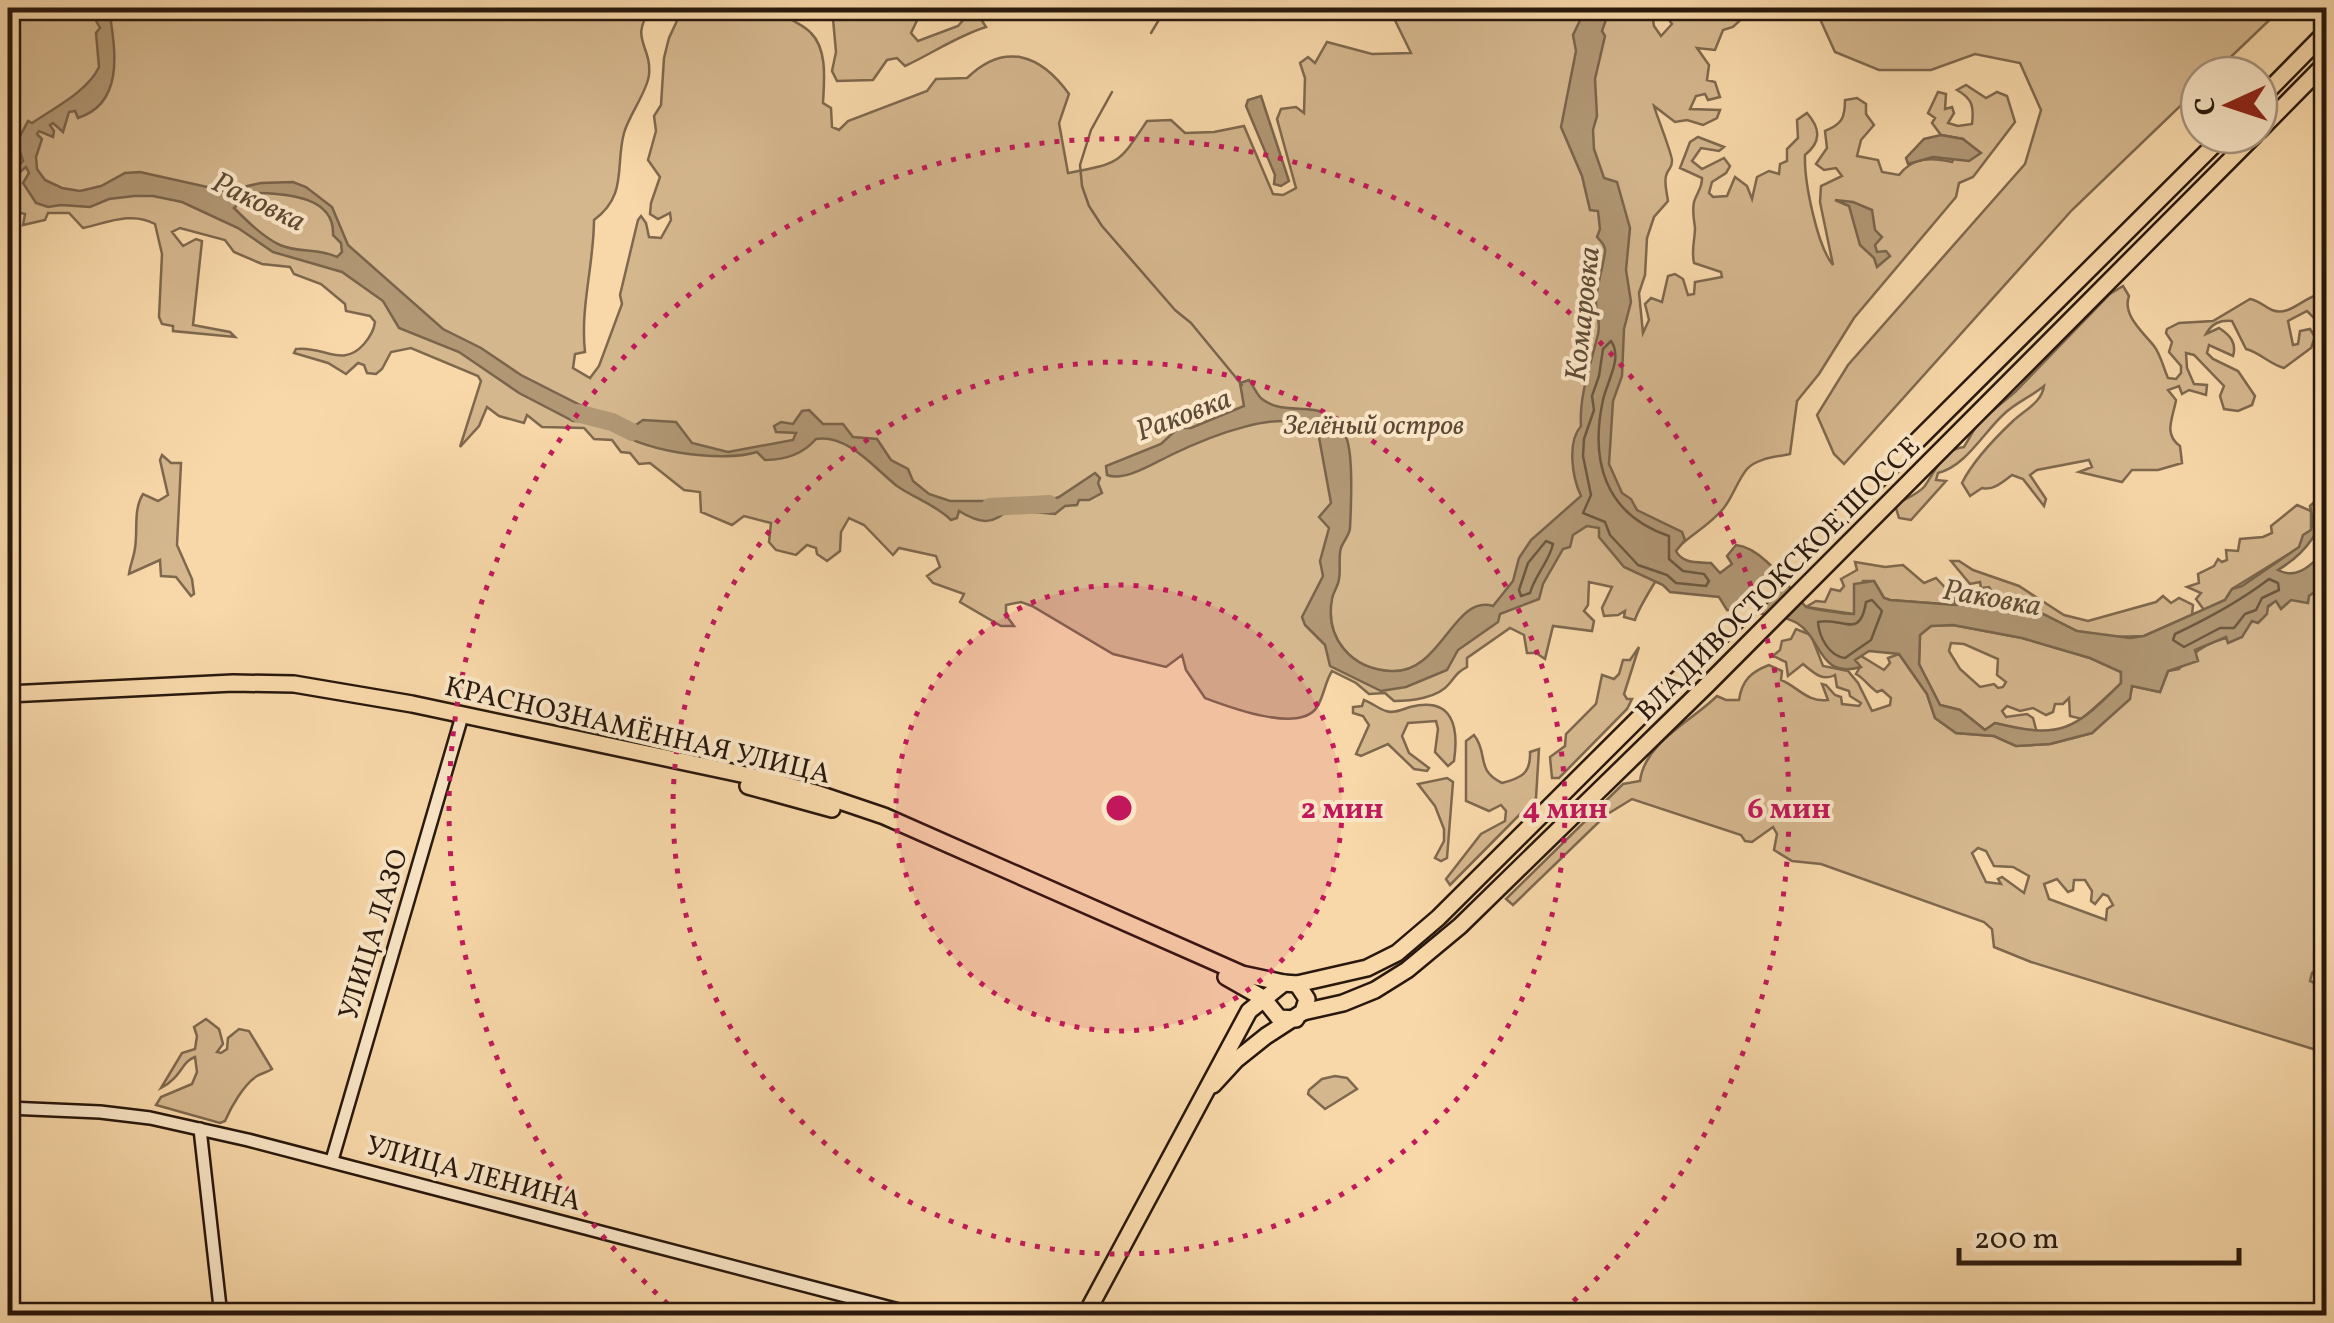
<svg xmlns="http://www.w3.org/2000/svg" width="2334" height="1323" font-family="Vollkorn,serif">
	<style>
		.green { fill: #d5b78e; stroke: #7e684e; stroke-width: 2.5; fill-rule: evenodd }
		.water { fill: #b19774; stroke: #7a644b; stroke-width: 2.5; fill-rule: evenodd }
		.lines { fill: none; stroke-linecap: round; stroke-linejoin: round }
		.shore { stroke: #6c5840; stroke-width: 2.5 }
		.stream { stroke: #7a644b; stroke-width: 2.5 }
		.river { stroke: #b19774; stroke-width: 18 }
		.secondary-casing { stroke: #28180d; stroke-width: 16 }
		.highway-casing { stroke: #28180d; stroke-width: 20 }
		.secondary { stroke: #fae6c7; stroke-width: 11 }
		.highway { stroke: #f8d8a9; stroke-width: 15 }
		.ring { fill: none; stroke: #c2185b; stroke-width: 5; stroke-dasharray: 5 10 }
		.labels { text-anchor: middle; stroke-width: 8; stroke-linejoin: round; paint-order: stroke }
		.park-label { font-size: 28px; font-style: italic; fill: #5c4834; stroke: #fae6c7 }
		.street-label { font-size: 28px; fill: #28180d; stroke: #fae6c7 }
		.water-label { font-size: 30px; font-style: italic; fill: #5f4b36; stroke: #fae6c7 }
		.centre { fill: #c2185b; stroke: #fae6c7; stroke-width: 5 }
		.ring-label { font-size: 30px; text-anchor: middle; font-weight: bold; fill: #c2185b; stroke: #fae6c7; stroke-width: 8; stroke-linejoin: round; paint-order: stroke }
	</style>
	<rect width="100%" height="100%" fill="#f8d8a9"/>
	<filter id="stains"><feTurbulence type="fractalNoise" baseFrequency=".002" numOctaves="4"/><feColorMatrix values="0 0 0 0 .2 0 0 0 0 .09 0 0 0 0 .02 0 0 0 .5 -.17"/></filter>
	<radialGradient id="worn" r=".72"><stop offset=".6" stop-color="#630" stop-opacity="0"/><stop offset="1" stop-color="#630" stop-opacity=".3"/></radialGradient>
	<g class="green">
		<path d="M8,8H652C628,39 652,45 649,75C647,92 629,115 624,133C615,166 628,195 594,220C594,264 580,307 585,352L575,354L573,368L590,378L599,366L622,304L620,295L638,220L641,216L646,223L649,237L661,238L671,220L670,213L658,219L650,214L651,203L660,177L648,160L656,131L654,116L661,105L664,58L669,38L683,8H781C788,22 801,22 811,33C828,50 824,82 823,103L831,108L832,127L839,130L848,121L927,91L936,79L967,78C1005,41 1041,55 1069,94L1059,123L1068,173C1121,163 1118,164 1147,121L1171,120L1185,133L1214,132L1244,126L1273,194L1283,195L1296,188L1277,119L1281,109L1296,107L1304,113L1305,78L1300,63L1308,57L1315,63L1327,42L1372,54L1411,53L1389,8H1651L1654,26L1661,36L1672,24L1661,8H1681L1688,18L1706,16L1720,19L1734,8H1745L1747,14L1733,27L1723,30L1715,50L1697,48L1709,65L1707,80L1715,82L1720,97L1708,100L1705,94L1696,96L1690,109L1720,110L1717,118L1703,125L1687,120L1675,122L1654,106C1656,114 1673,156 1672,161C1672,169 1668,168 1666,176C1664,184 1667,193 1668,201L1654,217L1647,238L1645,275L1639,293L1643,333L1649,320L1645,304L1651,298L1662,302L1668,276L1675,274L1683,279L1688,295L1694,294L1695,282L1722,277L1721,272L1694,263C1691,250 1695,240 1695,228C1694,219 1692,212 1694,202C1697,192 1702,189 1702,178L1680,168L1690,142L1698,137L1724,147L1719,151L1701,148L1692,161L1702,169L1724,158L1730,166L1726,173L1712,182L1709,193L1713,197L1727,196L1735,177L1747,186L1752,199L1757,177L1769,171L1779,174L1780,164L1787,161V149L1798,138L1797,120L1807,113C1821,129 1821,142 1805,155C1804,181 1817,246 1833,265L1820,202L1821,186L1842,176L1836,168L1824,170L1816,164L1827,148L1825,131C1842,124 1845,118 1845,100L1857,98L1866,104V114L1874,125L1861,140L1857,156L1878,160L1882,172L1899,175C1913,157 1931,157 1952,162L1963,139L1941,135L1932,123L1935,118L1928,113L1938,92L1946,94L1945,109L1952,107L1954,113L1948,123L1958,126L1972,124C1974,107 1973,99 1957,90L1966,85L1986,98L1997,92L2007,96L2015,122L1973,177L1959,183L1956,197L1854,318L1819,374L1797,401L1790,454C1776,457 1757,458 1747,469C1737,481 1733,497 1723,509C1710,524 1696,532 1683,543C1674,549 1638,608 1635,620L1624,617L1625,611L1618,615L1604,616L1602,608L1612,587L1589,582L1588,605L1584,611L1594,621L1592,631L1553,626L1545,659L1536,653H1527L1524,635L1510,628L1467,658V667C1456,673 1456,676 1449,684C1438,698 1411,701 1394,701L1385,693L1369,694L1356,683L1332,671C1325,682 1324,696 1317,707C1300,734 1229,707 1205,698L1186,670L1182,655L1166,667L1113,654L1032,606L1021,602L1006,605V615L1014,626H1001L960,602L964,594L933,583L927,576L940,567L936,556L899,548L893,555L864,525L849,518L841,532L840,551L827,561L817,554L816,548L807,545L796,555L776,550L769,542L771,523L744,516L732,525L701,512L700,492L684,490L650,463L639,464L630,453L621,452L612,440L594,439L584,428L542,427L527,415L524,423L499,416L487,407L479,426L460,447L481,381L478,376L411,348L391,352L382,369L376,374L367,373L364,365L358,363L346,374L328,363L294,353L296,349C323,345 342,369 364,344C370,337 374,331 375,322L370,316L346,311L345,304L321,284L294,274L290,267L262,264L234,252L225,240L180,228L172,232L183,246L196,239L202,241L193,325L230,332L235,337L173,331V326L162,324L159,317L162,254L155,224C132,211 106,223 83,228L69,213H48L45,220L23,225L25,214L17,212L8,218Z"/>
		<path d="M832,8H923L911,33L918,41L958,26L965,18L961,8H974L986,27C957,36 933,53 905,66L897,58L887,60L873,80L837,81L832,71L836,52Z"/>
		<polygon points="1815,8 2282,8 2212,75 2199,75 2199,88 2072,210 1844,464 1834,454 1817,415 1848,365 2025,164 2041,110 2020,63 1975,54 1931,70 1879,70 1835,52"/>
		<path d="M2123,286L2129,296C2122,315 2143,332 2154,346C2161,355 2163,367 2168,378L2176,379L2181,373V366L2169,352L2172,342L2166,333L2167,329L2179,323L2213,321L2250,299C2260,301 2263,306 2272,310C2288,317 2302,299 2317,295L2322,307L2326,308V322L2319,323L2307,311L2288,321L2293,345L2298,344L2300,331L2310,329L2315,337L2311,348L2284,368C2269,364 2261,353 2246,349L2232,321C2220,320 2212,323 2206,334L2219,328C2230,335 2237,343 2233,356L2209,345L2207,353L2213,359L2238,371L2255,396L2252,405L2238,411L2224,409L2220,396L2224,386L2194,355L2186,353L2187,368L2194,384L2207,385L2206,395L2189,390L2182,394L2179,386L2168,390L2176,400C2173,418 2163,434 2180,446L2182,463L2158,470H2132L2122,482L2079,472L2092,467L2089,460L2037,470L2030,475L2046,499L2044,506L2023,479L2012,475C2003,482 1993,491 1982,488L1970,496L1962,483C1973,461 1995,438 2013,421C2025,410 2042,402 2044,386C2032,396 2015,403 2004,414C1983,433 1966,466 1938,473L1936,480L1946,481L1911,520L1899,518L1895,505C1903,500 1918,494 1924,487C1935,472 1943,449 1964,447L1978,423L2015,392L2110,294Z"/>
		<path d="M162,455L171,463H181L177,545L192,579L194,594L191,596L176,577L161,576L160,560L129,574C130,565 134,557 135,548C138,530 133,510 143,494L158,501L168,495L160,460Z"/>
		<polygon points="2297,505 2311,511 2311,530 2303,536 2300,547 2232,589 2225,600 2204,610 2196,599 2201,593 2187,587 2199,583 2198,574 2214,566 2218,559 2222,562 2227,560 2226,550 2238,551 2240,539 2263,537 2272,533 2271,526"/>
		<polygon points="1951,561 1959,561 1973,570 2019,586 2064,615 2088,621 2156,602 2163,596 2171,603 2179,598 2193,605 2192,615 2144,636 2110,637 2077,631 2041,613 1984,601 1986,595 1994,595 1989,587 1981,588 1980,582 1970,584"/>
		<polygon points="1855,562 1885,567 1903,565 1924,583 1936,578 1953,596 1956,605 1890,600 1884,598 1874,581 1863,581 1857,596 1854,614 1806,607 1816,601 1825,602 1831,589 1840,591 1844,586 1841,579 1857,570"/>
		<path d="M2326,583V962L2312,973L2310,981L2326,988V1053L2031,962L1994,947L1992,929L1984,922L1821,864L1792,861L1774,850L1777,834L1773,827L1752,842L1745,841L1741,835L1632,799L1606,815L1513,905L1506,899L1623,784L1640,781C1645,742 1692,721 1717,696L1726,700H1739C1742,680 1751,672 1769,665L1782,671L1781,680C1797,686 1807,703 1828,700L1822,684L1826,685L1835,695L1841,697L1842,704L1859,706L1861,703L1850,696L1849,691L1837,687L1835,675C1822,682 1813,672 1803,664L1788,676L1786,662L1773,656L1780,650L1782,641L1791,639L1796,629L1811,635L1823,666L1848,671L1858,683L1872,711L1890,705L1891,698L1882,690L1877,692C1868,686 1865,679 1856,674L1860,667L1854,660L1861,656L1884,670L1890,663L1888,658L1899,654L1927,694L1935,718L1956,733L1994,736L2016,746L2050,744L2092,733L2129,699L2132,686L2160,692L2168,671L2179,669C2196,649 2215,636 2242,637L2246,627L2276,600L2308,596ZM1978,848L1986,851L1994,866L2013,867L2029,876L2024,893L2002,877L1998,879L2001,884L1986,882L1972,853ZM2057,879L2068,892L2073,890L2074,880H2085L2092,891L2091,901L2095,904L2103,894L2108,896L2113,905L2107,909L2106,920L2049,899L2044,884Z"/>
		<path d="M1953,625L2022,638L2090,658L2121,672V684L2082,719L2070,716L2069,698L2063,704H2055L2053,712L2046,715L2033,708L2020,711L2007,706L2002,711L2006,717L2027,714L2033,718L2037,733L1995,723L1985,730L1960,710L1940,705L1919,664L1920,635L1931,626ZM1951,643L1964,644L1998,659L1997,675L2006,682L2003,687L1998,688L1994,684L1980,687L1960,669L1949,651Z"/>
		<polygon points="1639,647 1624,694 1627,699 1632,699 1627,709 1559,778 1552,778 1550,757 1565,746 1566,734 1596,704 1602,675 1614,679 1619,674 1623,660 1630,660"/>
		<path d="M1364,700C1372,703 1379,709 1386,711C1394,714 1403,709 1410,707C1453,696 1459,727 1454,761L1448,766L1435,752L1438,729L1436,721L1408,723L1402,736L1409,753L1429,768L1427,771L1414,769L1388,744L1361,756L1356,754L1369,725L1363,716L1353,713V707L1362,706Z"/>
		<path d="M1474,735C1489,754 1475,770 1502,783C1521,778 1531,774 1530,752L1539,749L1536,798L1450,885L1446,879L1481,834L1505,821L1506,811L1501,805L1489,811L1466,801V741Z"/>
		<polygon points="1447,778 1453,782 1447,858 1441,861 1435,858 1444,841 1444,829 1435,806 1418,784"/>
		<path d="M206,1019L219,1029L223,1044L217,1052L221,1053L227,1049L228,1038L239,1029L249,1031L272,1069C268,1072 262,1073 257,1076C244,1084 231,1107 225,1121L220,1123L156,1105L161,1097L192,1084L197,1072L195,1057C182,1061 181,1078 161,1088L182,1053L195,1049L197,1036L194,1027Z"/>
		<polygon points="1335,1076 1347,1078 1357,1089 1325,1109 1308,1094 1309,1090 1322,1079"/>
	</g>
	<g class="water">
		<path d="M77,8H109C114,45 127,102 78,118L75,111L69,112L63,132L53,123L50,125L54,131L53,137L39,131L37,134L42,139L36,157L37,169L45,180L62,188L80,191L101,186L125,173L140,172L225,191L261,183L293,182L306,187L332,207L348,245L443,329L481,348L521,375L582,406L600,421H573L519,393L459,352L399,328L383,301L342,272L273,252L238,228L182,202L153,196H134L109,199L90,207L61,205L48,207L36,203L23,183L29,173L26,167L20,172L19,165L23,161L17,142L28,121L32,123C54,108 88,91 99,67L96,33L100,28L91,12ZM259,193C288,194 335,197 333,235L341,243L342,252L337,257C319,248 298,253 280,245C263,237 247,221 234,208L249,194Z"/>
		<path d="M1586,8H1610L1602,31L1605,36L1595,79L1597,116L1593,130L1594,149L1604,178L1617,182L1630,228L1626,270L1631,302L1624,329L1622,376L1613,401L1609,464L1622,493L1631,499L1637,510L1682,532L1685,540L1676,551C1683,564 1697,562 1711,563L1720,573L1732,564L1727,556L1736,545C1764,548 1788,587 1806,607C1814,609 1848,615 1854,614V584L1874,581L1884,598L1890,600L1956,605L1984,601L2041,613L2077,631L2130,638L2144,636L2225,600L2232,589L2242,586L2299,547L2303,535L2311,530L2313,521L2310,506L2326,491C2326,526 2308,552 2278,570C2298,581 2312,563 2326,551V583L2309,596L2308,603L2291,600L2281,609L2276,601L2268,606L2267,614L2258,623L2252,621L2242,637L2228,643L2226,637L2195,650L2198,661L2168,671L2160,692L2132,686L2130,699L2092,733L2050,744L2016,746L1994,736L1956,733L1935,718L1927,694L1899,654L1869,651L1855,660L1861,667C1818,679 1823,639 1797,623C1779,613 1747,613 1727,610L1719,597L1670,592L1663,585L1624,567L1599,537V528L1587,526L1573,535L1570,547L1563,549L1543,584L1539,599L1500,614L1498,622L1458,650L1447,670L1406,687L1381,691L1330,666L1325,645L1305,625L1302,617L1323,576L1320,561L1329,528L1319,517L1331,503L1318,432C1287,403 1204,439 1171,455C1154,463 1125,482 1107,475L1106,466L1161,444L1178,428H1191L1244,406L1240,383L1249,380C1253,385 1257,395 1262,399C1291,421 1326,391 1346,437C1354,455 1351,507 1350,528C1350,534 1343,542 1341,548C1338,558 1341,569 1339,579C1338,587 1333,592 1332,599C1325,638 1351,669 1391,671C1442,674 1453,594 1493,606L1513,581L1519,558L1531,540L1581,496C1572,477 1567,442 1581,426C1579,395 1591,364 1598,334C1601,322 1596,314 1596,303C1595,290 1606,257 1605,249C1604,243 1601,242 1597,237L1600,229L1598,211L1590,210L1582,176L1561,127L1576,51L1573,35ZM1953,625L2022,638L2090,658L2121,672V683C2073,731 2061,739 1995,723L1985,730L1960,710L1940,705L1919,664L1920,635L1931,626Z"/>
		<polygon points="1261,96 1289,181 1281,186 1274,184 1275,175 1246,106 1248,100"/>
		<polygon points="1941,135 1963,139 1981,153 1969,161 1933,157 1908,164 1906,158 1924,139"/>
		<polygon points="1835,200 1853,202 1872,210 1875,230 1882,237 1875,245 1877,252 1886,251 1890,256 1877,267 1874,258 1860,245 1849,206"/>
		<path d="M809,410L823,424H843L853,437L877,439L891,460L908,469L913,481L929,494L950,501H1001L1012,506C994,526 980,524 959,511L957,518L951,520C936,505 914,498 897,486C874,468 848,434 816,439C803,454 785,460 765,460L757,452C723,463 635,452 609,425L616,421L630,429L643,420L676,422L692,443L728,452L793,440L796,433L776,432L774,426L781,422L793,424L802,411Z"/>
		<polygon points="1095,473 1100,478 1098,483 1102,493 1089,500 1079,500 1077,505 1065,506 1055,514 1034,512 1029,507 1059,497"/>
	</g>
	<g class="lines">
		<g class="shore">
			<path d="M1611,341C1623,358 1607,381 1603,400C1590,460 1604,514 1669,536V559L1683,571L1704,574L1709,581L1706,586L1676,583L1667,575L1638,565L1610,535L1605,522L1583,513L1591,495L1583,456L1584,439L1594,410L1592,396L1599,376L1603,349Z"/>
			<path d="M1546,541L1553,544C1549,562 1535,575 1530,593L1521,596L1519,590L1528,563Z"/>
			<path d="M2269,579L2278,583L2279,590L2262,598L2256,610L2245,614L2234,628H2220L2184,647L2173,640L2175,634C2209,618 2239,602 2269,579Z"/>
			<path d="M1872,600L1882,611L1871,640L1845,658C1829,656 1819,637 1818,622C1842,616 1860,641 1866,602Z"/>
		</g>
		<g class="stream">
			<polyline points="1151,33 1166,8"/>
			<polyline points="1112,92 1091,130 1080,165 1082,186 1089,206 1102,226 1175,310 1191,323 1242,385"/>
		</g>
		<g class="river">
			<polyline points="577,413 612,422 632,432"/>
			<polyline points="990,507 1049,504"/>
		</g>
		<g class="secondary-casing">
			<g id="secondary">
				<polyline points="8,1108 100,1112 150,1118 248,1140 922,1316"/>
				<polyline points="200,1129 221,1316"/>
				<polyline points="332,1160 460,723"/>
			</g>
		</g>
		<g class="highway-casing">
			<g id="highway">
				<polyline points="2259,100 2326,32"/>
				<polyline points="2259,131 2326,63"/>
				<polyline points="8,694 233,683 294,684 412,704 755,777 819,794 884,816 1242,974 1284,983 1297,984 1367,968 1397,953 1438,918 2224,135"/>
				<polyline points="748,786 832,809"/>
				<polyline points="1226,977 1263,998 1279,1018 1296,1019"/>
				<polyline points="1303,1012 1343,1003 1375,990 1407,970 1460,926 1707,685 2255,135"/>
				<polyline points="1213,1085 1236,1060 1266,1036 1303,1012 1307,999 1297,984"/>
				<polyline points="1085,1316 1249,1011 1284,983"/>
			</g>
		</g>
		<use href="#secondary" class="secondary"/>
		<use href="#highway" class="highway"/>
	</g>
	<circle cx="1119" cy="808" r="223" fill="#c2185b" fill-opacity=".12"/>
	<g class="ring">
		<circle cx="1119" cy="808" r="223"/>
		<circle cx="1119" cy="808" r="446"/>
		<path d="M679 1314A670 670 0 1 1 1559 1314"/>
	</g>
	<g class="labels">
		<g class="park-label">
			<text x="1374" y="434">Зелёный остров</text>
		</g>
		<g class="street-label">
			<text transform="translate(1777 578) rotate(-45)" y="10">ВЛАДИВОСТОКСКОЕ ШОССЕ</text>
			<text transform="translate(638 729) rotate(13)" y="10">КРАСНОЗНАМЁННАЯ УЛИЦА</text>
			<text transform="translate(372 934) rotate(-73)" y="10">УЛИЦА ЛАЗО</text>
			<text transform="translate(474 1172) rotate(15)" y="10">УЛИЦА ЛЕНИНА</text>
		</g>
		<g class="water-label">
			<text transform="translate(259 201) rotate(26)" y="10">Раковка</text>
			<text transform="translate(1582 314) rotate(-84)" y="10">Комаровка</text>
			<text transform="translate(1183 414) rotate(-21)" y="10">Раковка</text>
			<text transform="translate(1992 597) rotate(10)" y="10">Раковка</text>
		</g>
	</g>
	<circle cx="1119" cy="808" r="15" class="centre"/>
	<g class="ring-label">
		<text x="1342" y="818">2 мин</text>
		<text x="1565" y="818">4 мин</text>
		<text x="1789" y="818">6 мин</text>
	</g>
	<rect width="2334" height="1323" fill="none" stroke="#f8d8a9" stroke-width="40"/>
	<rect x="10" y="10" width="2314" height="1303" fill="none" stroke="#28180d" stroke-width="5"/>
	<rect x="20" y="20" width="2294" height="1283" fill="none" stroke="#28180d" stroke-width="2.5"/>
	<g transform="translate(2229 105) rotate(267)"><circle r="48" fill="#fae6c7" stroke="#a6947d" stroke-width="2.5"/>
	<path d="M0-8L18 38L0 25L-18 38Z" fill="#8f2418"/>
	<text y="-15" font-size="28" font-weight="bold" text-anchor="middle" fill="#28180d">С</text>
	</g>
	<path d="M1959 1248v15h280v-15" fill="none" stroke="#28180d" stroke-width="5"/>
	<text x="1974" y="1248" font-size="30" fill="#28180d" stroke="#fae6c7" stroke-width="8" paint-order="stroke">200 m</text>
	<rect width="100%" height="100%" filter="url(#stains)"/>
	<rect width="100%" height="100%" fill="url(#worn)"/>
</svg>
